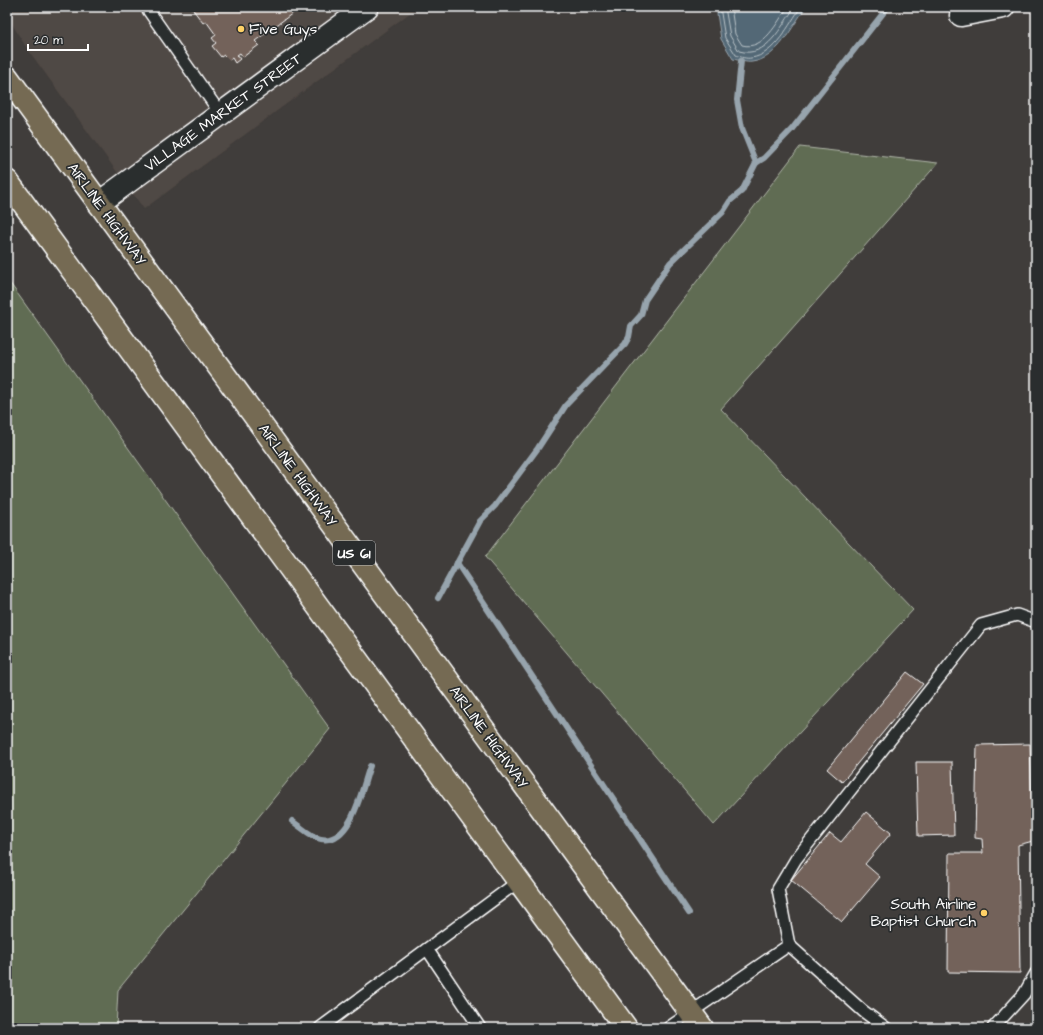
<svg xmlns="http://www.w3.org/2000/svg" width="1043" height="1035" font-family="'Architects Daughter',sans-serif">
	<style>
		.built { fill: #4f4844 }
		.green { fill: #606c53; stroke: #b0b6a9 }
		.water { fill: #526876; stroke: #97a4ad }
		.lines { fill: none; stroke-linecap: round; stroke-linejoin: round }
		.shore { stroke: #bac3c8; stroke-width: 1 }
		.stream { stroke: #97a4ad; stroke-width: 6 }
		.building { fill: #73625a; stroke: #fff }
		.service-casing { stroke: #fff; stroke-width: 14 }
		.minor-casing { stroke: #fff; stroke-width: 25 }
		.trunk-casing { stroke: #fff; stroke-width: 25 }
		.service { stroke: #2a2d2e; stroke-width: 11 }
		.minor { stroke: #2a2d2e; stroke-width: 22 }
		.trunk { stroke: #746b52; stroke-width: 22 }
		.poi-dot { fill: #ffd166; stroke: #2a2d2e; stroke-width: 1.5 }
		.labels { text-anchor: middle; stroke-width: 3.5; stroke-linejoin: round; paint-order: stroke }
		.shield { fill: #2a2d2e; stroke: #bfc0c0; stroke-width: 1 }
		.shield-label { font-size: 14px; font-weight: bold; fill: #fff }
		.poi-label { font-size: 15px; fill: #fff; stroke: #2a2d2e; text-anchor: start }
		.street-label { font-size: 15px; fill: #fff; stroke: #2a2d2e }
	</style>
	<rect width="100%" height="100%" fill="#403d3b"/>
	<filter id="ink" filterUnits="userSpaceOnUse"><feTurbulence type="fractalNoise" baseFrequency=".025" numOctaves="2"/><feDisplacementMap in="SourceGraphic" scale="8" xChannelSelector="R" yChannelSelector="G"/><feConvolveMatrix kernelMatrix="1 2 1 2 8 2 1 2 1" color-interpolation-filters="sRGB"/></filter>
	<g filter="url(#ink)">
		<polygon class="built" points="7,7 418,7 144,209 26,47 7,16"/>
		<g class="green">
			<polygon points="800,147 938,163 721,409 913,610 714,825 485,557"/>
			<polygon points="7,279 330,729 118,990 116,1028 7,1028"/>
		</g>
		<path class="water" d="M716,7H806C792,26 778,59 752,62C746,63 739,60 733,59L721,39Z"/>
		<g class="lines">
			<g class="shore">
				<path d="M720,7L725,38L736,55C740,57 747,59 751,58C775,55 789,24 801,7"/>
				<path d="M725,7L730,36L739,51C767,59 781,26 795,7"/>
				<path d="M731,7L735,34L742,45C764,51 777,22 788,7"/>
			</g>
			<g class="stream">
				<polyline points="741,61 737,100 742,128 756,163"/>
				<polyline points="457,563 689,913"/>
				<polyline points="438,598 480,521 495,506 538,448 566,405 625,344 629,337 631,326 641,315 645,300 670,263 723,212 730,201 742,191 756,163 764,158 792,129 888,7"/>
				<path d="M292,821C300,826 312,838 321,839C352,845 362,787 370,766"/>
			</g>
		</g>
		<g class="building">
			<polygon points="191,7 288,7 293,13 255,41 259,45 243,57 240,53 237,55 240,59 235,63 232,58 229,60 224,55 221,57 212,46 216,43 212,38 216,35 206,21 203,23"/>
			<polygon points="907,672 923,684 842,782 827,769"/>
			<polygon points="1030,744 1033,841 1018,845 1020,973 948,972 949,853 983,853 982,839 975,838 977,745"/>
			<polygon points="916,762 952,762 954,835 918,836"/>
			<polygon points="866,812 891,833 865,864 880,877 842,922 791,880 830,833 841,842"/>
		</g>
		<g class="lines">
			<g class="service-casing">
				<g id="service">
					<polyline points="146,7 220,113"/>
					<polyline points="427,949 480,1028"/>
					<polyline points="320,1028 519,881"/>
					<polyline points="668,1028 789,945"/>
					<polyline points="886,1028 863,1011 789,945 778,889 796,859 981,625 1017,615 1036,622"/>
					<polyline points="993,1028 1024,994 1036,973"/>
				</g>
			</g>
			<g class="minor-casing">
				<g id="minor">
					<polyline points="961,15 1003,7"/>
					<polyline points="99,203 367,7"/>
				</g>
			</g>
			<g class="trunk-casing">
				<g id="trunk">
					<polyline points="7,77 702,1028"/>
					<polyline points="7,181 626,1028"/>
				</g>
			</g>
			<use href="#service" class="service"/>
			<use href="#minor" class="minor"/>
			<use href="#trunk" class="trunk"/>
		</g>
	</g>
	<g class="poi-dot">
		<circle cx="241" cy="29" r="4"/>
		<circle cx="984" cy="913" r="4"/>
	</g>
	<g class="labels">
		<rect class="shield" x="333" y="541" width="42" height="24" rx="3"/>
		<g class="shield-label">
			<text x="354" y="558">US 61</text>
		</g>
		<g class="poi-label">
			<text x="249" y="34">Five Guys</text>
			<text x="976" y="909" text-anchor="end">South Airline<tspan x="976" dy="17">Baptist Church</tspan></text>
		</g>
		<g class="street-label">
			<text transform="translate(223 112) rotate(-36)" y="5">VILLAGE MARKET STREET</text>
			<text transform="translate(107 214) rotate(54)" y="5">AIRLINE HIGHWAY</text>
			<text transform="translate(298 475) rotate(54)" y="5">AIRLINE HIGHWAY</text>
			<text transform="translate(489 737) rotate(54)" y="5">AIRLINE HIGHWAY</text>
		</g>
	</g>
	<rect width="1043" height="1035" fill="none" stroke="#2a2d2e" stroke-width="24"/>
	<rect x="12" y="12" width="1019" height="1011" fill="none" stroke="#fff" stroke-width="1.5" filter="url(#ink)"/>
	<path d="M28 44v6h60v-6" fill="none" stroke="#ffffff" stroke-width="2"/>
	<text x="34" y="44" font-size="12" fill="#ffffff" stroke="#2a2d2e" stroke-width="3" paint-order="stroke">20 m</text>
</svg>
